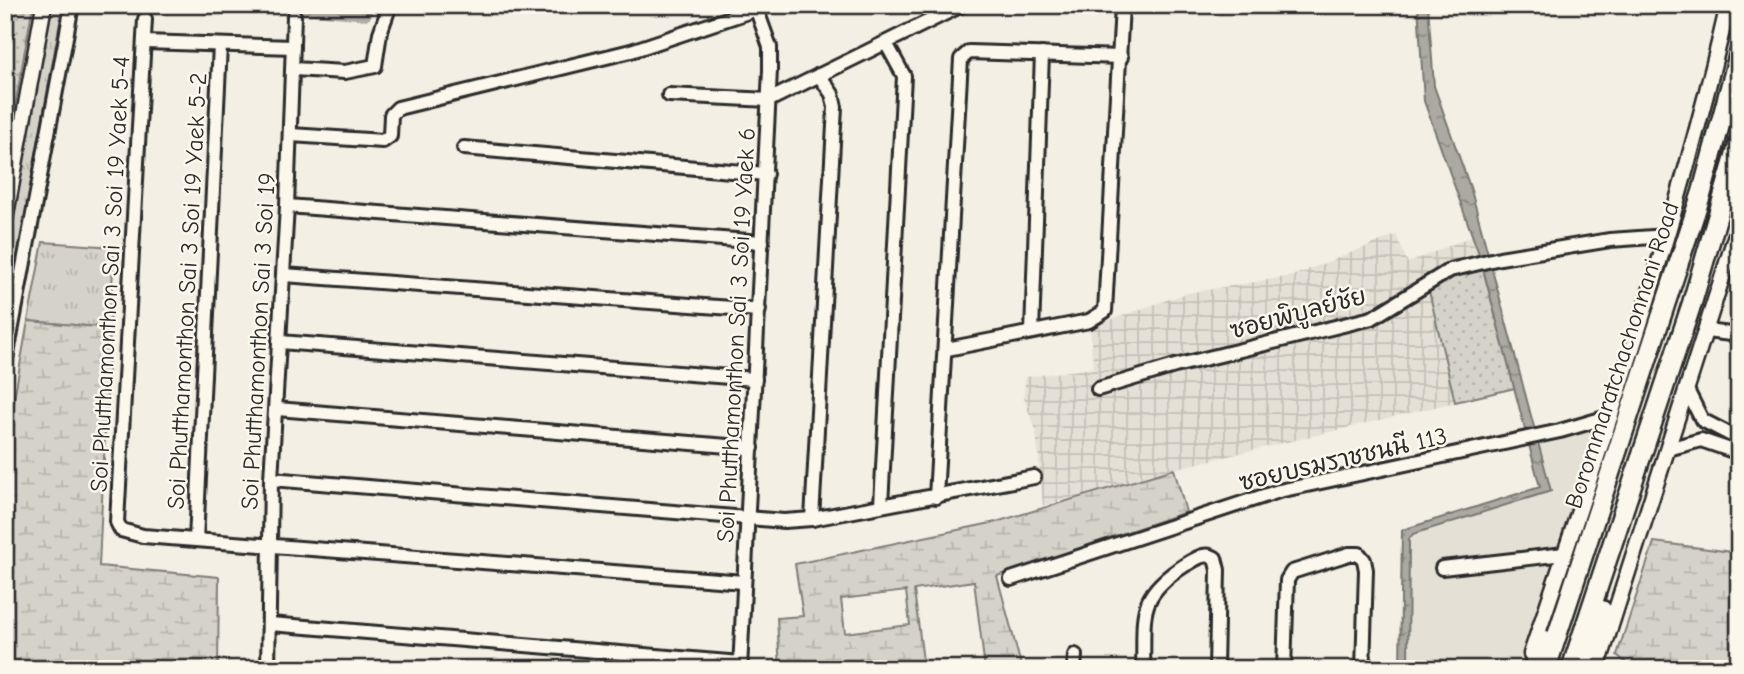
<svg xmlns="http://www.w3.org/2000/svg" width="1744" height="674" font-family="'Comic Neue','Playpen Sans Thai',sans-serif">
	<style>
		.built { fill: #e4e0d6 }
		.industrial { fill: url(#industrial-grid) }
		.grass { fill: url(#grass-tufts); stroke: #807e7a; stroke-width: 2 }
		.wetland { fill: url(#wetland-marsh); stroke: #807e7a; stroke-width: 2; fill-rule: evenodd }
		.garden { fill: url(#garden-dots); stroke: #807e7a; stroke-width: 2 }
		.water { fill: url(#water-ripples); stroke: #787772; stroke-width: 2 }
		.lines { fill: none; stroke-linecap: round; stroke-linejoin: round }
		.canal { stroke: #aca9a2; stroke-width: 10 }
		.minor-casing { stroke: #2b2b2b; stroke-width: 18 }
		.major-casing { stroke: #2b2b2b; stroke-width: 19 }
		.highway-casing { stroke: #2b2b2b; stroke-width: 23 }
		.minor { stroke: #fbf7ec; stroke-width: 12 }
		.major { stroke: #fbf7ec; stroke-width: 14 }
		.highway { stroke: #fbf7ec; stroke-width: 18 }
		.labels { text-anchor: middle; stroke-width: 5; stroke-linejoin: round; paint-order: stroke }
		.street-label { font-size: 24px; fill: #2b2b2b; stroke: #fbf7ec }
	</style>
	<defs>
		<pattern id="industrial-grid" width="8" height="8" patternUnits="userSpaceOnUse" patternTransform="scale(1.75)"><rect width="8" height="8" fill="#e4e0d6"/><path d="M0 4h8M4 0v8" fill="none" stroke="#c4c0b8"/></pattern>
		<pattern id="grass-tufts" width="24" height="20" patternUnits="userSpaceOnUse" patternTransform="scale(1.75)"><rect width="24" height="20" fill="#d5d2c9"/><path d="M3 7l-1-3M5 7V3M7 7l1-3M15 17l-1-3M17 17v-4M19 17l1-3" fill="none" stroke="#b7b4ad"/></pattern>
		<pattern id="wetland-marsh" width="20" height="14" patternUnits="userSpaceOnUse" patternTransform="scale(1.75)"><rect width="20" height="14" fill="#d5d2c9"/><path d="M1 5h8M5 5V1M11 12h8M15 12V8" fill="none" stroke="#b7b4ad"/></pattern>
		<pattern id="garden-dots" width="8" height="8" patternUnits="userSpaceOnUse" patternTransform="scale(1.75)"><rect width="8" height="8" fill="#d5d2c9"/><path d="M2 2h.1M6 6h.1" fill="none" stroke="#b7b4ad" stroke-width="1.8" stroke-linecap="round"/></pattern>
		<pattern id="water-ripples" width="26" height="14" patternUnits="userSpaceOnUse" patternTransform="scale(1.75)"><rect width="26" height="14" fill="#aca9a2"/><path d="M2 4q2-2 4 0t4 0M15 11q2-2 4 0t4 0" fill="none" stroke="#8c8a84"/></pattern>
	</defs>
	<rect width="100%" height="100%" fill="#f3efe4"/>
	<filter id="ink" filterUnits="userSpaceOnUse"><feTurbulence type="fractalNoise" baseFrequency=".0143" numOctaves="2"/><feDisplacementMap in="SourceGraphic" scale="14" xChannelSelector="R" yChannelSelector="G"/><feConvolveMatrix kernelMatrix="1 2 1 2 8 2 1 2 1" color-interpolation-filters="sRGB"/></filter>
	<g filter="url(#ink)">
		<polygon class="built" points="1599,426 1517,669 1408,669 1409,539 1413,534 1550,491 1537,441"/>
		<polygon class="industrial" points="1396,235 1408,263 1472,236 1515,388 1182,467 1043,506 1036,430 1024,400 1025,377 1093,368 1090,327 1187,293 1292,276"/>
		<g class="grass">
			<polygon points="49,5 63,5 5,327 5,252"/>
			<polygon points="43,242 114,247 110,328 28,321"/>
		</g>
		<g class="wetland">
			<polygon points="28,321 110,328 99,566 219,577 218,669 5,669 5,449"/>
			<path d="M1174,469L1186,512L997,576L1022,669H985L974,581L914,590L924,669H780L777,618L803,616L795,564L996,522ZM906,591L910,625L845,633L841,599Z"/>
			<polygon points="1654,542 1739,553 1739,669 1633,669 1617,655"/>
		</g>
		<g class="garden">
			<polygon points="5,5 33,5 8,146 5,145"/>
			<polygon points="1483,269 1515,388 1455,402 1429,291 1442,280"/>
		</g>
		<polygon class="water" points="1418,5 1428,5 1434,86 1471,190 1551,491 1413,534 1409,539 1408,669 1400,669 1402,530 1540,487 1480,257 1424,101"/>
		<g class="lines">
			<polyline class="canal" points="262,5 366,15 369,5"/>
			<g class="minor-casing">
				<g id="minor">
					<polyline points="145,19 117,522 121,530 143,536 744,582"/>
					<polyline points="145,42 293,47"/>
					<polyline points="293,69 345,72 375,66 380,33 390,5"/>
					<polyline points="669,95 769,100 962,5"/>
					<polyline points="291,135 383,141 390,136 391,115 398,108 631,51 769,5"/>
					<polyline points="464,148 766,174"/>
					<polyline points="287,206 762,242"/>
					<polyline points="284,275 759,310"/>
					<polyline points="1706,331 1739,335"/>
					<polyline points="1032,332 1042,54"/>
					<polyline points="280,342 755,379"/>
					<polyline points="947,349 1089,321 1105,311 1122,6"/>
					<polyline points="5,364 72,5"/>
					<polyline points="1098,389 1175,366 1372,318 1450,270 1500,258 1610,240 1667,236"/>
					<polyline points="1687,390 1702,420 1739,439"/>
					<polyline points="277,409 752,448"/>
					<polyline points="1668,449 1701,440 1739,453"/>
					<polyline points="271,479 784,521 812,519 1034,477"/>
					<polyline points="936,497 961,59 969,52 1121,57"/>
					<polyline points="881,505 904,76 886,43"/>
					<polyline points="812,519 835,107 832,94 819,75"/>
					<polyline points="196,540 220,45"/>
					<polyline points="1442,568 1564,554"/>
					<polyline points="1011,579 1279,491 1560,431 1608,417"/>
					<polyline points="270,624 741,663"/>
					<polyline points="268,669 271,479 287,206 294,16"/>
					<polyline points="740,669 770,70 770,47 755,5"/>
					<polyline points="1074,669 1075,655"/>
					<path d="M1143,669C1145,615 1135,597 1185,565C1195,560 1204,551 1215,558L1218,570L1216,669"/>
					<polyline points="1284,669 1287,580 1292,572 1349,554 1359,554 1364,560 1366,570 1363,669"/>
				</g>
			</g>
			<g class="major-casing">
				<g id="major">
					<polyline points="5,220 44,5"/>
					<path d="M1531,654C1603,440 1677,226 1728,5"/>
					<polyline points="1597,669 1739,225"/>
				</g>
			</g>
			<g class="highway-casing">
				<g id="highway">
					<polyline points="1532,669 1545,640"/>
					<polyline points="1546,669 1702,192 1739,54"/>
					<polyline points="1571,669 1692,303 1739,143"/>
					<polyline points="1589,669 1602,610"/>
				</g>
			</g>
			<use href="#minor" class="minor"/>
			<use href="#major" class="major"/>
			<use href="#highway" class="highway"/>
		</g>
	</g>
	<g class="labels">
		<g class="street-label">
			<text transform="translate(110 274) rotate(-87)" y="8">Soi Phutthamonthon Sai 3 Soi 19 Yaek 5-4</text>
			<text transform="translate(187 291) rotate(-87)" y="8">Soi Phutthamonthon Sai 3 Soi 19 Yaek 5-2</text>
			<text transform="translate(1298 313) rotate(-15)" y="8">ซอยพิบูลย์ชัย</text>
			<text transform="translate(736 335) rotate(-87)" y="8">Soi Phutthamonthon Sai 3 Soi 19 Yaek 6</text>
			<text transform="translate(258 341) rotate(-87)" y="8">Soi Phutthamonthon Sai 3 Soi 19</text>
			<text transform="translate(1622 355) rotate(-72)" y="8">Borommaratchachonnani Road</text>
			<text transform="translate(1343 459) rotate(-13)" y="8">ซอยบรมราชชนนี 113</text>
		</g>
	</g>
	<rect width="1744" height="674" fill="none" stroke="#fbf7ec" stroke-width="28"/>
	<rect x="14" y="14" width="1716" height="646" fill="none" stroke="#2b2b2b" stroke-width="2.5" filter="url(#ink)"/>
</svg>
